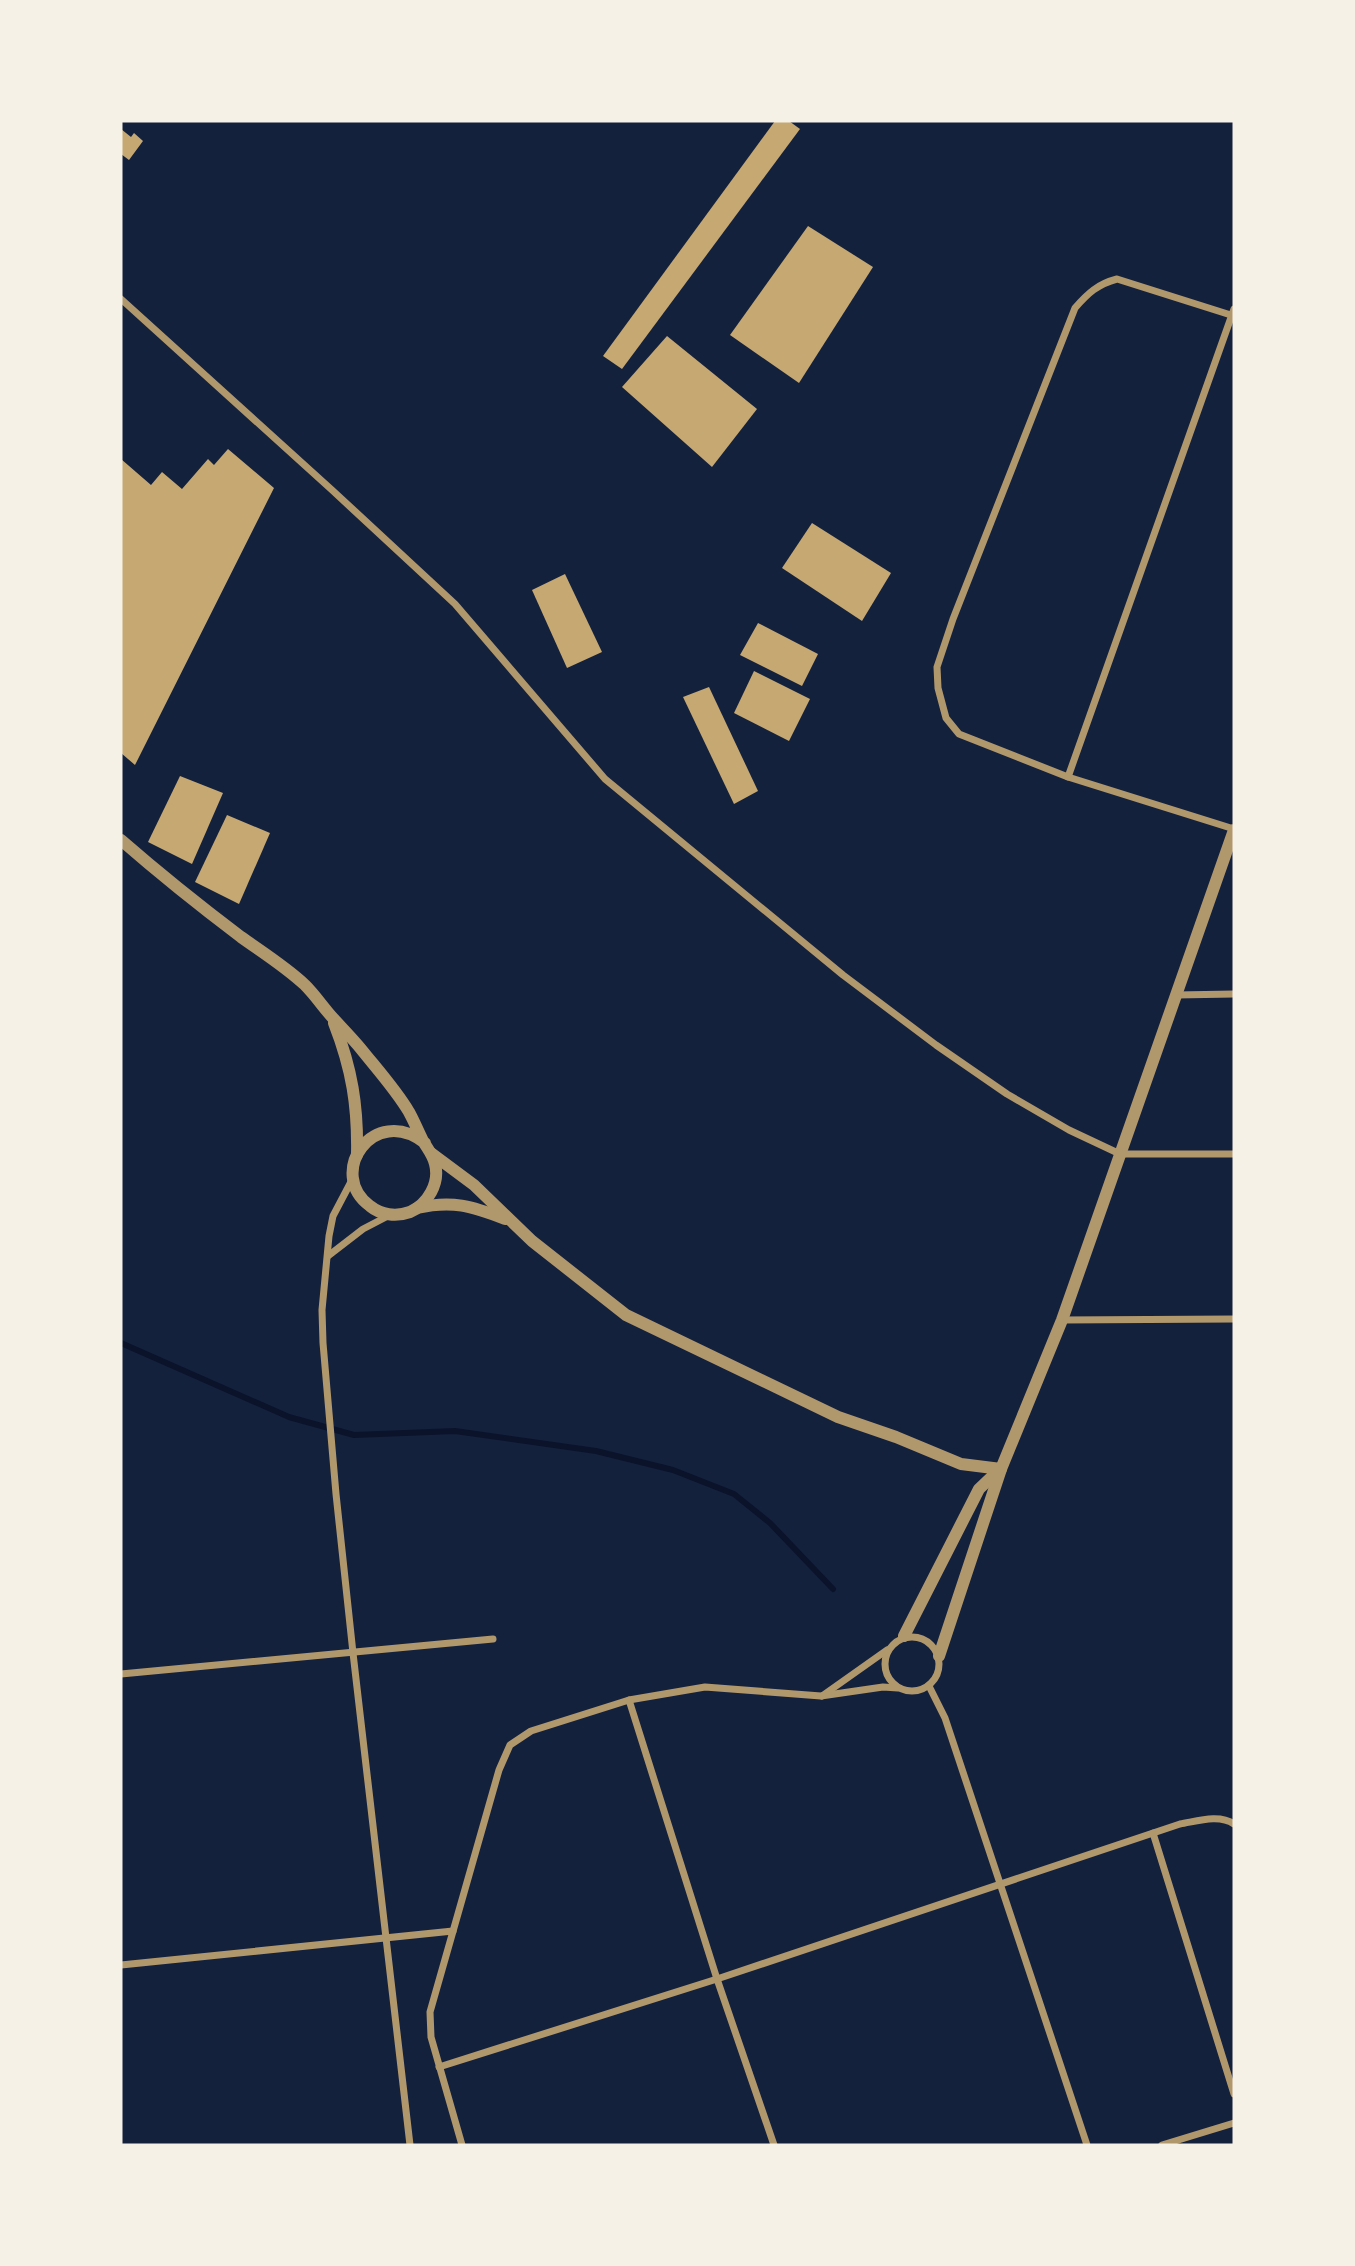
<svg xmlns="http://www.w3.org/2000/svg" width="1355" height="2266" font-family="Helvetica,sans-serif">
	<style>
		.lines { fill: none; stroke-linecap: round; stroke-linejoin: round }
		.stream { stroke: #0b132b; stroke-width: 6 }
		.building { fill: #c6a872 }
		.minor { stroke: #b1986c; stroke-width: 7 }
		.tertiary { stroke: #b1986c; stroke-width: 12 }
	</style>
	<rect width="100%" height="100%" fill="#14213d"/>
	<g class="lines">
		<polyline class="stream" points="121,1343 289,1417 354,1435 455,1431 596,1451 673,1470 734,1494 770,1523 833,1589"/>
	</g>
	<g class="building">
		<polygon points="775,121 789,121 800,129 622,369 603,356"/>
		<polygon points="121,129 131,137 134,133 143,141 129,160 121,154"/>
		<polygon points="808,226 873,267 799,383 730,335"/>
		<polygon points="667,336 757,409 712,467 622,387"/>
		<polygon points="228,449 274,488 135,765 121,753 121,459 151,485 162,472 182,489 208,459 214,465"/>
		<polygon points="812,523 891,573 862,621 782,568"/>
		<polygon points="565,574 602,652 567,668 532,590"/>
		<polygon points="758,623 818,654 802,686 740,655"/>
		<polygon points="754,671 810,699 789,741 734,713"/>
		<polygon points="709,687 758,791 734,804 683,697"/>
		<polygon points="180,776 223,793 192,864 148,842"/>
		<polygon points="227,815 270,833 239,904 195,882"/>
	</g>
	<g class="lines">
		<g class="minor">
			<polyline points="121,299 332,490 455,604 605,779 843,975 936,1045 1007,1094 1069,1130 1120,1154 1234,1154"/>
			<path d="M1234,316L1117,279C1098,284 1088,293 1075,308L953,619L937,667L938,688L946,718L959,734L1068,777L1234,829"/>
			<polyline points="1068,777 1234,309"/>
			<polyline points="1176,995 1234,994"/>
			<polyline points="353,1178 333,1216 329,1236 322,1310 323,1343 336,1494 353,1653 410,2145"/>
			<polyline points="328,1256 363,1229 388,1216"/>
			<polyline points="1062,1320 1234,1319"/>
			<circle cx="912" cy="1664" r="27"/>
			<polyline points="121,1674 493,1639"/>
			<polyline points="929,1686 945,1718 1087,2145"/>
			<polyline points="822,1696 887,1650"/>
			<polyline points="629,1700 717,1979 774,2145"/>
			<polyline points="1153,1833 1234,2094"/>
			<polyline points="121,1965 453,1931"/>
			<path d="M439,2067L717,1979L1180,1824C1198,1821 1219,1814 1234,1824"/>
			<polyline points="462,2145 431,2037 430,2012 499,1770 510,1745 531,1731 629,1700 705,1687 821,1696 883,1687 898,1688"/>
			<polyline points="1162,2145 1234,2123"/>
		</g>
		<g class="tertiary">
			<path d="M121,840C160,874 200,906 241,937C262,952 286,967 305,985C315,995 323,1007 332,1017C342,1028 352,1038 361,1049C377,1069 396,1090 409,1112C414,1121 418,1131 423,1141C427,1148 433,1155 435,1164C440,1183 428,1204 410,1212C396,1217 381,1215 370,1206C326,1174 373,1103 425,1143"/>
			<path d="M334,1023C352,1069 358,1106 357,1155"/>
			<polyline points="431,1153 474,1185 532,1241 626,1315 838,1417 896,1437 961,1464 1001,1469"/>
			<path d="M417,1208C452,1200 472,1206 505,1219"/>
			<polyline points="904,1636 979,1489 1000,1469"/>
			<polyline points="939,1656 1001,1469 1062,1320 1234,830"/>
		</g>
	</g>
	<rect width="1355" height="2266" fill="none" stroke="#f6f1e7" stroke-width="245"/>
</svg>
